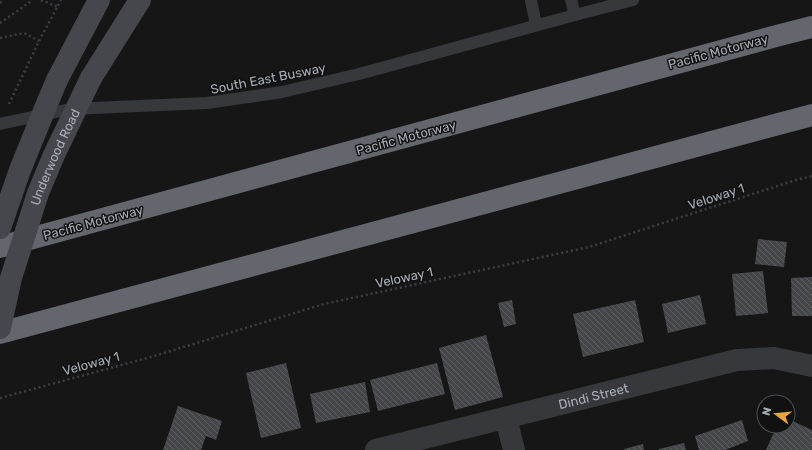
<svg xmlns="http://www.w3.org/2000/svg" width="812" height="450" font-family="Rubik,sans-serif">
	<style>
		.building { fill: url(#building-back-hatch) }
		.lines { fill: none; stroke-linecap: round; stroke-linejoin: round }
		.path { stroke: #3d3f43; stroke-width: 2.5; stroke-dasharray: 2 3; stroke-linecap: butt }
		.service { stroke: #37383c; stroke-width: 12 }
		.minor { stroke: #37383c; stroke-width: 22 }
		.secondary { stroke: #45474c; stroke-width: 22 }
		.motorway { stroke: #63666d; stroke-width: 22 }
		.secondary-bridge { stroke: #45474c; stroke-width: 22 }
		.labels { text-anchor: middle; stroke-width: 3; stroke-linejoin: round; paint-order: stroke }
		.street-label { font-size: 13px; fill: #a8aeb7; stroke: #111112 }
	</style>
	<defs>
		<pattern id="building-back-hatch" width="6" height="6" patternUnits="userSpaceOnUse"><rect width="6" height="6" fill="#45464a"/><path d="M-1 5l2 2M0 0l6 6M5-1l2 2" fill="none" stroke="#5d5e62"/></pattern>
	</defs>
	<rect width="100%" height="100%" fill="#161617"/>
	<g class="building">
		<polygon points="758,239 787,242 784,267 755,264"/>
		<polygon points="763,271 768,313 736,316 732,274"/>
		<polygon points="812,277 812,316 792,316 791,278"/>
		<polygon points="700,295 706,324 668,333 662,304"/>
		<polygon points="512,300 516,324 504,327 498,303"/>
		<polygon points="635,300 644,342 583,357 573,314"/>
		<polygon points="486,335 503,397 455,410 439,348"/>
		<polygon points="286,363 301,428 261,438 246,373"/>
		<polygon points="437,363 445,394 378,411 370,380"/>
		<polygon points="365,382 370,412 316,423 310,394"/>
		<polygon points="178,406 222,421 216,440 206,436 201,450 163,450"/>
		<polygon points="788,419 812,430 812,450 766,450 777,426 788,426"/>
		<polygon points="742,420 748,441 725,450 699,450 695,436"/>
		<polygon points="684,443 686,450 659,450 659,449"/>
		<polygon points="643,444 644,450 624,450 624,449"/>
	</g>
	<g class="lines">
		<g class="path">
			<polyline points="41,0 58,7"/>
			<polyline points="0,3 4,0"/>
			<polyline points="0,23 33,0"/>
			<polyline points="0,38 24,33 39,41"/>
			<polyline points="9,104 39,41 61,0"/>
			<polyline points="0,398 151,357 324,304 589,247 796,180 812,176"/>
		</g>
		<g class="service">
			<polyline points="531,0 536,25"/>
			<polyline points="571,0 575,15"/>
			<polyline points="0,124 70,109 207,103 282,92 359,74 575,15 633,0"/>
		</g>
		<g class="minor">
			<polyline points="506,418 514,450"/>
			<path id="s1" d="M376,450L737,360L774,358L812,366"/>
		</g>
		<g class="secondary">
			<polyline points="91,78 140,0"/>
			<polyline points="57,80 99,0"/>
		</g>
		<g class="motorway">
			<polyline points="0,247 780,35 812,27"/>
			<polyline points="0,333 812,115"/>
		</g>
		<g class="secondary-bridge">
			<polyline points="0,228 20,170 46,106 57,80"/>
			<path id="s2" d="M0,328L11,278L38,193L54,155L91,78"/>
		</g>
	</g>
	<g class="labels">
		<g class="street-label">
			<text transform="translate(718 51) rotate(-15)" y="5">Pacific Motorway</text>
			<text transform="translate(268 78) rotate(-11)" y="5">South East Busway</text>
			<text transform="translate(406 137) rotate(-15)" y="5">Pacific Motorway</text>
			<text dy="5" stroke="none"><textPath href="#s2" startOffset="180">Underwood Road</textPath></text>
			<text transform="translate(716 196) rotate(-18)" y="5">Veloway 1</text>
			<text transform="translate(93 222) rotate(-15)" y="5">Pacific Motorway</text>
			<text transform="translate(404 277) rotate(-12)" y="5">Veloway 1</text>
			<text transform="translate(91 363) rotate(-15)" y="5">Veloway 1</text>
			<text dy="5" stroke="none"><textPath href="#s1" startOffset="224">Dindi Street</textPath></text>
		</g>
	</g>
	<g transform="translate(776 414) rotate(286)"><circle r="19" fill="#111112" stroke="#4d5054"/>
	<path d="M0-3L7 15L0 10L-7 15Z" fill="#e6a53f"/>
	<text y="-6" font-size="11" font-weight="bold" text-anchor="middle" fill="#a8aeb7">N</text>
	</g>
</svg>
